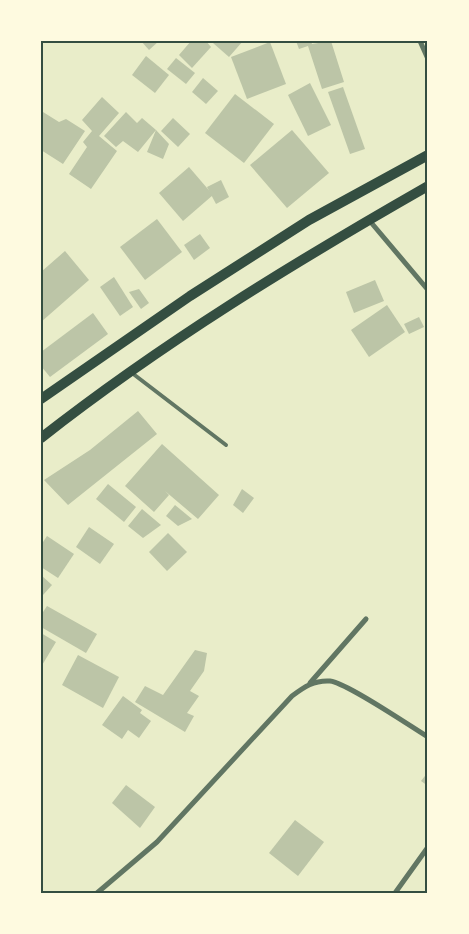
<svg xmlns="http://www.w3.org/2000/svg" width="469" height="934" font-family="Inter,sans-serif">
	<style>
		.building { fill: #bcc5a7 }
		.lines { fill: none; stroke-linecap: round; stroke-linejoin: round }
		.service { stroke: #617663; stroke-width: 4 }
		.minor { stroke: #617663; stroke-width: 5 }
		.secondary { stroke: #344e41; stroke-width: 10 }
		.neatline { fill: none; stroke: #344e41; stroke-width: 2 }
	</style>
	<rect width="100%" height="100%" fill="#e9edc9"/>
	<g class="building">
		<polygon points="141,41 159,41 149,50"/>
		<polygon points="191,41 206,41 211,47 192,68 179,55"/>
		<polygon points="214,41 243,41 229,57 213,43"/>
		<polygon points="296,41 311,41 312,44 331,41 344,82 322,89 308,46 299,49"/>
		<polygon points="270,42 286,84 247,99 231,57"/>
		<polygon points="146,56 169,75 155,93 132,75"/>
		<polygon points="176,58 195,73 186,84 167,69"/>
		<polygon points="203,78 218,91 206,104 192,92"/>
		<polygon points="310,83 331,125 308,136 288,95"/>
		<polygon points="343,87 365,149 350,154 328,92"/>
		<polygon points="235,94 274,124 244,163 205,133"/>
		<polygon points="102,97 119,113 99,136 117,151 91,189 69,174 87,147 83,142 92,131 82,120"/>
		<polygon points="43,112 59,122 66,119 85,131 63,164 41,150"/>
		<polygon points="126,112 137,123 142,118 156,130 169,144 163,159 147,152 156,130 138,152 123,141 116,147 104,136"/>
		<polygon points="173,118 190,134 178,147 161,131"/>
		<polygon points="292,130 329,173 287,208 250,165"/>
		<polygon points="189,167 213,195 183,221 159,193"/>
		<polygon points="221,180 229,197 216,204 207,187"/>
		<polygon points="157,219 182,252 145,280 120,247"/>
		<polygon points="200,234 210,248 194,260 184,245"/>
		<polygon points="65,251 89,280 41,322 41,272"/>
		<polygon points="114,277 133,307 120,316 100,287"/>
		<polygon points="375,280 384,301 354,313 346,292"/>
		<polygon points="139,289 149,303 141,309 129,292"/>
		<polygon points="387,305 405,332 369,357 351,330"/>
		<polygon points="93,313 108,334 50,377 41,366 41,352"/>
		<polygon points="419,317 424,327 409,334 404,324"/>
		<polygon points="138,411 157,434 68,505 44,480 90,450"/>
		<polygon points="162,444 219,495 198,519 165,491 169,495 154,512 125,486"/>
		<polygon points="108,484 136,507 124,522 96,499"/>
		<polygon points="242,489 254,498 243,513 233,505"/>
		<polygon points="175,505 192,519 178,526 166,516"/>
		<polygon points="142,509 161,525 143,538 128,526"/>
		<polygon points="89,527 114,544 100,564 76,547"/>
		<polygon points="168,533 187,552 167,571 149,552"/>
		<polygon points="47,536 74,554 58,578 41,567 41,545"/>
		<polygon points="41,575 52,585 43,595 41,594"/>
		<polygon points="47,606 97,634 86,653 41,627 41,615"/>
		<polygon points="41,633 56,642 41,667"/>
		<polygon points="195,650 207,653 204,671 190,691 199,696 187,713 194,716 185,732 135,702 145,686 163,695"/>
		<polygon points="78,655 119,677 103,708 62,685"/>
		<polygon points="123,696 142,710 140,713 151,721 139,738 128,730 122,739 102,725"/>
		<polygon points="428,772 428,786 421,781"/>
		<polygon points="126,785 155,807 140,828 112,803"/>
		<polygon points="295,820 324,842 298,876 269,853"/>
	</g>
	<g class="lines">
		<polyline class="service" points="132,373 226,445"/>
		<g class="minor">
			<polyline points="420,41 428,59"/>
			<polyline points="369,220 428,290"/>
			<polyline points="310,683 366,619"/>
			<path d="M97,893L157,842L292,696C304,687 314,680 330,681C347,683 410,726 428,737"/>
			<polyline points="395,893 428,847"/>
		</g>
		<g class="secondary">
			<polyline points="41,399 190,296 309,220 428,155"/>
			<path d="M41,438C162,343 295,262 428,186"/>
		</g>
	</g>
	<rect width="469" height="934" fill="none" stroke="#fefae0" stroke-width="85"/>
	<rect x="42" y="42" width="384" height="850" class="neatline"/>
</svg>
